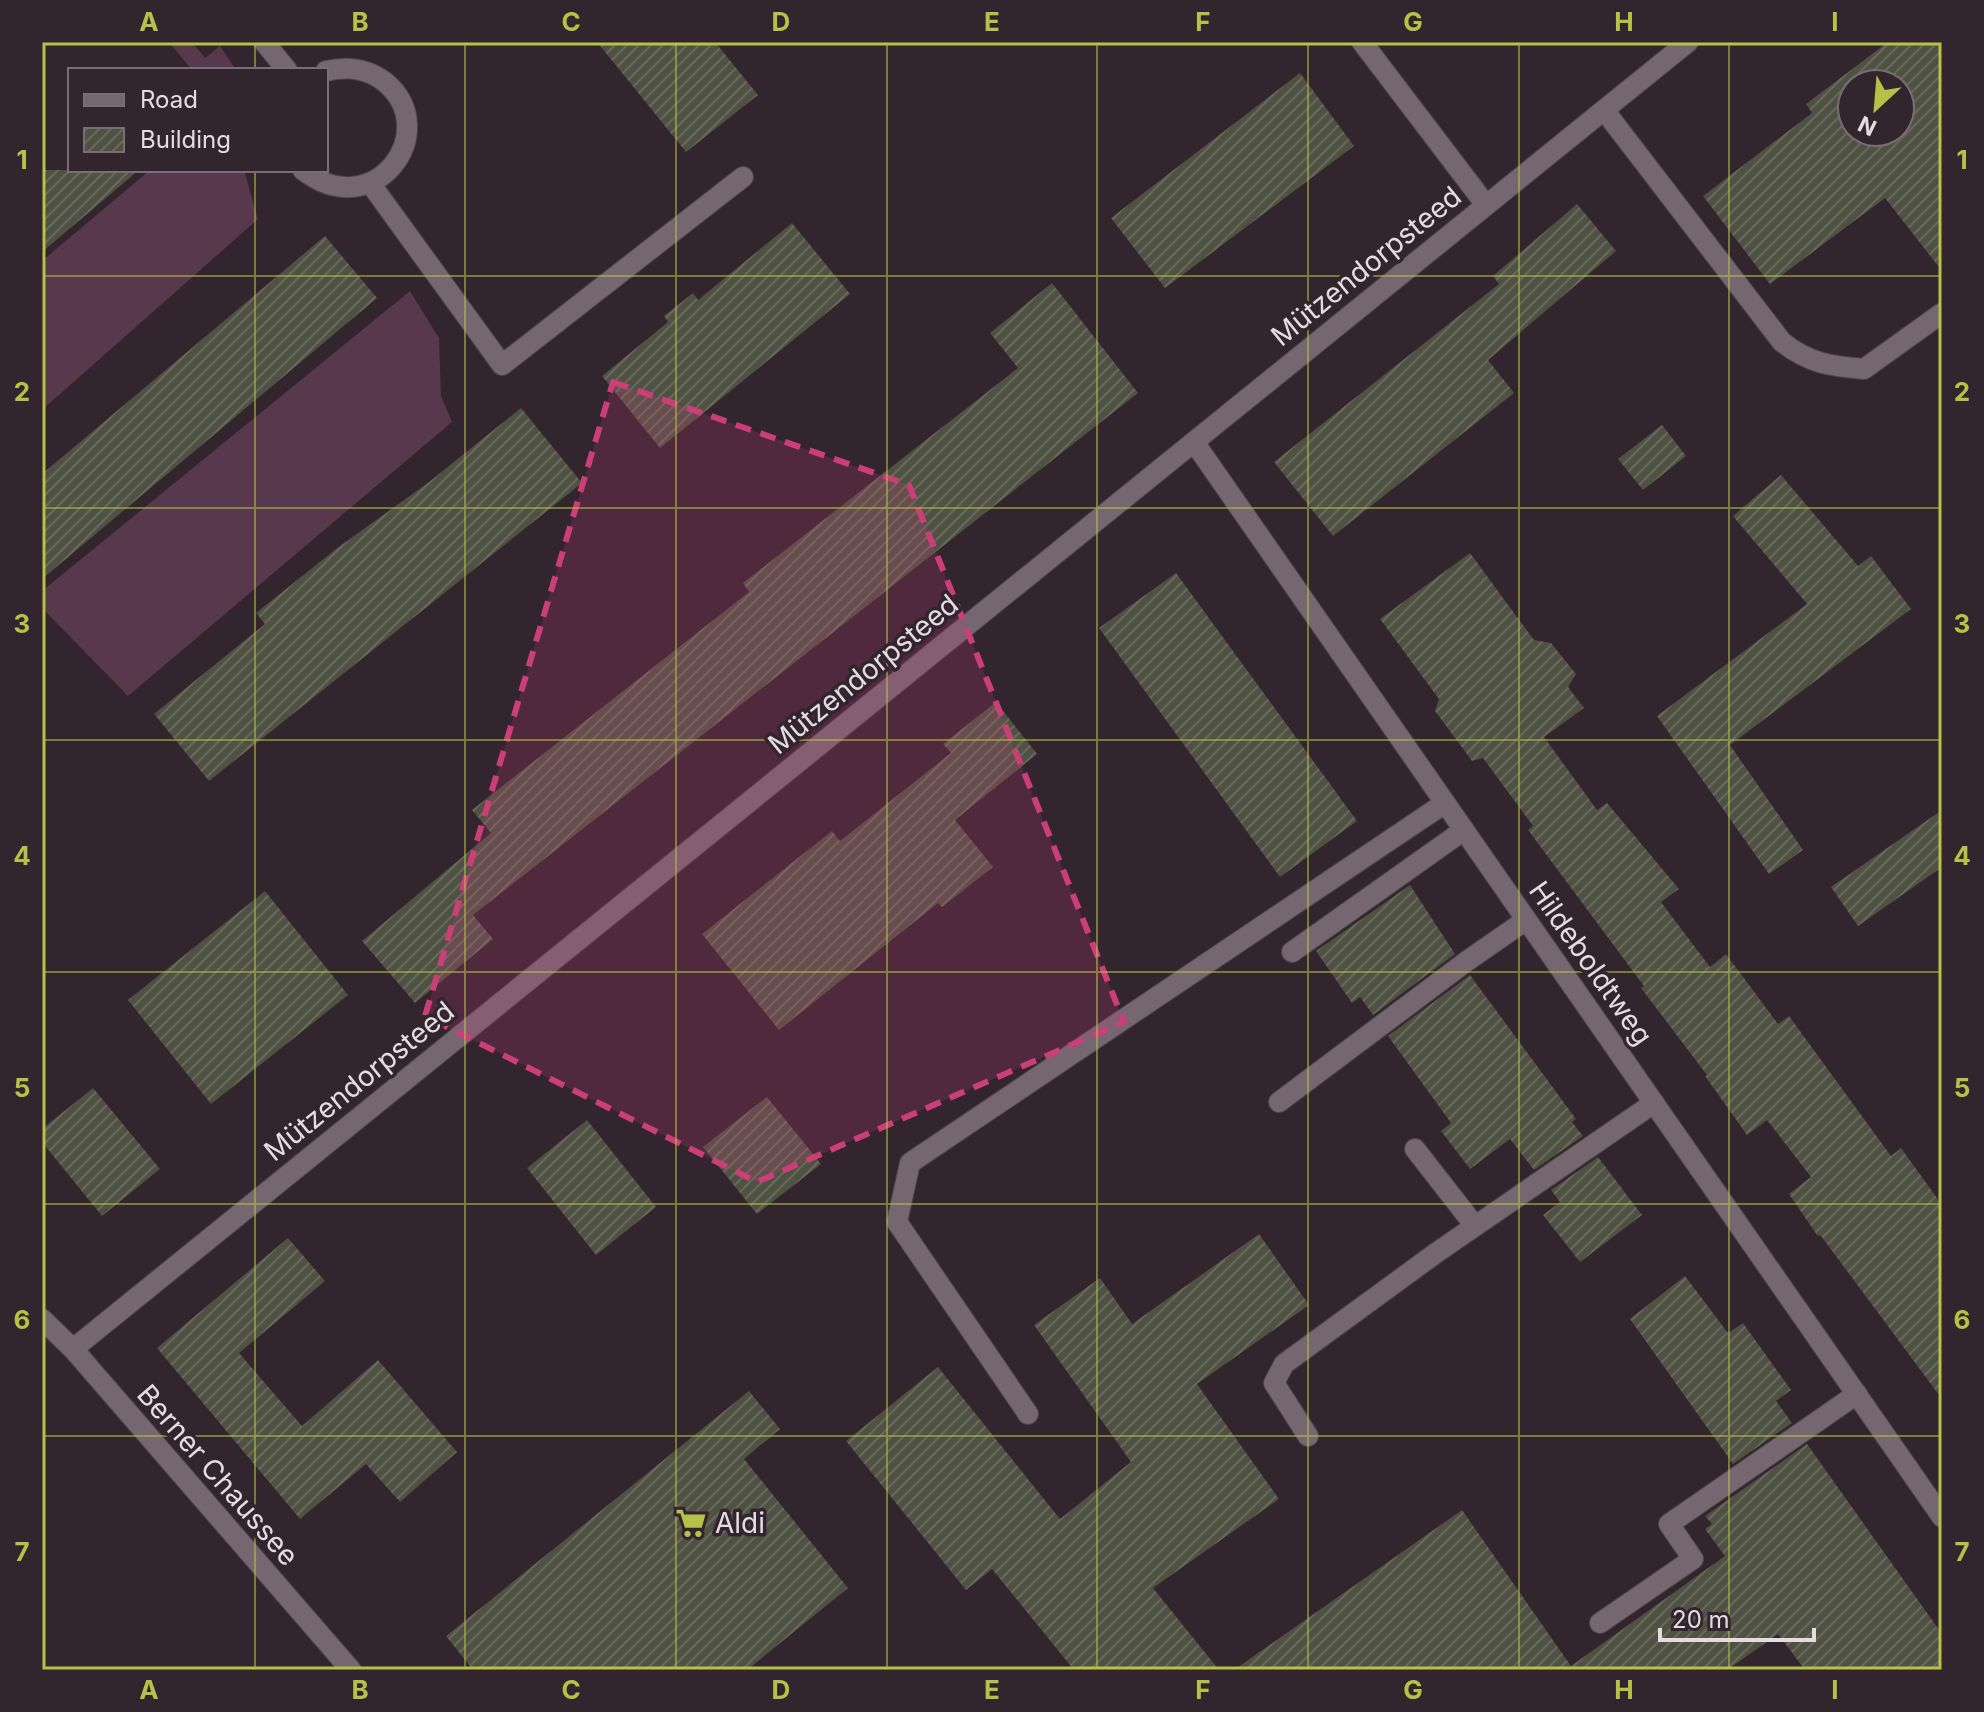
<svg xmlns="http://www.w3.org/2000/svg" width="1984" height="1712" font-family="Inter,sans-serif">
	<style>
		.grass { fill: #57384d }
		.building { fill: url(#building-hatch); fill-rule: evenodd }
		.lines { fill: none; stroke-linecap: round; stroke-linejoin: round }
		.service-casing { stroke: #4e444b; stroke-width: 22 }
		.minor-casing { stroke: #4e444b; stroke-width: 22 }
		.tertiary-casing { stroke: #4e444b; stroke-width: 22 }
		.service { stroke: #756670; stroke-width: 20 }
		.minor { stroke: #756670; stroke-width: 20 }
		.tertiary { stroke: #756670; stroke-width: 20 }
		.marked { fill: #c93f76; fill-opacity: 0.2; stroke: #c93f76; stroke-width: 6; stroke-dasharray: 16 10; stroke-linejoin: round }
		.grid { fill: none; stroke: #b6c148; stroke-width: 2; stroke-opacity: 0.55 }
		.labels { text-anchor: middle; stroke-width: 7; stroke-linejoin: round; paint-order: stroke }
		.street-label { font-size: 28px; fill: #e5dce2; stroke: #32252d }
		.poi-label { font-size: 28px; fill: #e5dce2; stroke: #32252d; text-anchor: start }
		.neatline { fill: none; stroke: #b6c148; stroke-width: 3 }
		.grid-label { font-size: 26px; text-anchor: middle; font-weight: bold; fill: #b6c148 }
	</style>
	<defs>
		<pattern id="building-hatch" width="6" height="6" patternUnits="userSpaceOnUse" patternTransform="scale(2)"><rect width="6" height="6" fill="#4f5142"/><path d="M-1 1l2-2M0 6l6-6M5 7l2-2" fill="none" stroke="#68695d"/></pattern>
	</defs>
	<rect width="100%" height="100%" fill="#32252d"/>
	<g class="grass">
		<polygon points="169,42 192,42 205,58 220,46 236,70 192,70"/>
		<polygon points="150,170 244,170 258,219 42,410 42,261"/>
		<polygon points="410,291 439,338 441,396 452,422 128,696 42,608 42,591"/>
	</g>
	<g class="building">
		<polygon points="597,42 715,42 758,95 686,152"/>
		<path d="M1888,42H1942V271L1885,198L1770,284L1703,196L1812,113L1806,104ZM1852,84H1900V132H1852Z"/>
		<polygon points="1300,73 1354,146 1165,288 1111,218"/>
		<polygon points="42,170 139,170 42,252"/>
		<polygon points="1577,204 1616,251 1488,360 1514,393 1333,536 1274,462 1499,284 1493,276"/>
		<polygon points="792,223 850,294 660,448 602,376 668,322 664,316 693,293 698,300"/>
		<polygon points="325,236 377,298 42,579 42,474"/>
		<polygon points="1052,283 1138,393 473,915 493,939 415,1003 362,941 491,833 472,810 749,592 743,583 1018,368 990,333"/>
		<polygon points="521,408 582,483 209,781 154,714 265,624 256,613 336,549 429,482"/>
		<polygon points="1662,425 1686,456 1643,490 1618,459"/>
		<polygon points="1781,475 1858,566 1871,556 1911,609 1730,745 1803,850 1769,874 1657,716 1807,604 1733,516"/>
		<polygon points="1470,553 1534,640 1551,643 1576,674 1568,687 1584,708 1544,737 1597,810 1607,803 1679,889 1661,902 1710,967 1726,954 1778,1024 1789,1016 1891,1156 1901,1148 1942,1205 1942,1399 1821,1236 1817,1235 1789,1194 1811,1177 1767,1120 1747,1135 1705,1076 1707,1075 1641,988 1644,986 1528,830 1533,826 1483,758 1472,761 1435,711 1439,699 1380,619"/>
		<polygon points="1176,573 1357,821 1280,877 1099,628"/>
		<polygon points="996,702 1037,754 955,820 993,867 942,907 938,903 779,1030 702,934 832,831 840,841 951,753 943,744"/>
		<polygon points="1942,810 1942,867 1858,926 1831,887"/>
		<polygon points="1410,885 1455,954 1373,1015 1360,997 1352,1003 1316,951"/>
		<polygon points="265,891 348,995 211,1104 128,1000"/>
		<polygon points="1470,975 1576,1119 1572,1122 1583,1136 1534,1170 1510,1139 1470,1169 1441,1131 1451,1123 1388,1036"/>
		<polygon points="93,1088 160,1169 102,1216 42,1142 42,1129"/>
		<polygon points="767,1097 821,1164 757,1214 703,1147"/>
		<polygon points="587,1120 656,1207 596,1255 527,1168"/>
		<polygon points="1598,1157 1642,1215 1580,1262 1543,1215 1560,1202 1551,1190"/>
		<polygon points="1259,1234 1309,1305 1197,1384 1279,1499 1153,1588 1219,1670 1074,1670 992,1569 966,1590 846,1441 938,1367 1060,1519 1131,1462 1034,1325 1100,1278 1132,1324"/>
		<polygon points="288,1238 325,1281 239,1353 302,1426 378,1360 457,1452 400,1502 366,1464 300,1519 157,1348"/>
		<polygon points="1685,1276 1728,1333 1743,1323 1791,1390 1776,1401 1792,1423 1733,1464 1630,1319"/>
		<polygon points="749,1391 780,1429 744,1459 848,1588 747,1670 473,1670 446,1636"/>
		<polygon points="1807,1444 1942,1634 1942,1670 1805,1670 1778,1634 1727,1670 1234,1670 1462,1510 1571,1666 1725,1556 1705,1529 1712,1524 1705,1516"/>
	</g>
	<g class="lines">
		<g class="service-casing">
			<g id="service">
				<path d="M1604,110L1782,342C1810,364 1831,366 1864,369L1942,313"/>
				<polyline points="370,183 502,365 743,177"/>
				<polyline points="1292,952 1464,830"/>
				<polyline points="1279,1102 1467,961 1526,920"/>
				<polyline points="1415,1149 1475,1226"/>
				<polyline points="1028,1414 897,1222 910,1163 1445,803"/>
				<polyline points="1308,1436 1274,1383 1284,1364 1436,1253 1654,1103"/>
				<polyline points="1600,1623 1693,1559 1669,1524 1857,1394"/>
			</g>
		</g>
		<g class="minor-casing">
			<g id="minor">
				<polyline points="264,42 287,70"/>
				<polyline points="1362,42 1486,205"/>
				<path d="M303,170C374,226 444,131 385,82C367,68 348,66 326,71"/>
				<polyline points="1194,442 1942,1517"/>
				<polyline points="73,1349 1688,42"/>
			</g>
		</g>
		<g class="tertiary-casing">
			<polyline id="tertiary" points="42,1319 73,1349 351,1670"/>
		</g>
		<use href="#service" class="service"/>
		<use href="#minor" class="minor"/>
		<use href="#tertiary" class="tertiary"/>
	</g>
	<path class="marked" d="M613,382L909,485L1124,1022L757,1182L425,1016Z"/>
	<path class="grid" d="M255,42V70M465,42V1670M676,42V1670M887,42V1670M1097,42V1670M1308,42V1670M1519,42V1670M1729,42V1670M255,170V1670M42,276H1942M42,508H1942M42,740H1942M42,972H1942M42,1204H1942M42,1436H1942"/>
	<defs>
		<g id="supermarket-bare" transform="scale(2.4)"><path d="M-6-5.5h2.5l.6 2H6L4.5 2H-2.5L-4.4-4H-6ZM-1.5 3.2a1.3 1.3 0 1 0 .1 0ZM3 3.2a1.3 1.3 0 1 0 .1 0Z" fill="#b6c148" stroke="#32252d" stroke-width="2.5" paint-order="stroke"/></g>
	</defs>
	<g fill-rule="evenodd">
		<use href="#supermarket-bare" x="691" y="1523"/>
	</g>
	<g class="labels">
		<g class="street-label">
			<text transform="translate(1366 266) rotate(-39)" y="10">Mützendorpsteed</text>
			<text transform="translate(863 674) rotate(-39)" y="10">Mützendorpsteed</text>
			<text transform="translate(1591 963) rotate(55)" y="10">Hildeboldtweg</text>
			<text transform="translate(359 1081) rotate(-39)" y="10">Mützendorpsteed</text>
			<text transform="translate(218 1475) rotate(49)" y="10">Berner Chaussee</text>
		</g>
		<g class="poi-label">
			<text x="715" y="1533">Aldi</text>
		</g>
	</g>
	<rect width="1984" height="1712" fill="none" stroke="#32252d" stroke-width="88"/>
	<rect x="68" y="68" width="260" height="104" fill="#32252d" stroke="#7a6e75" stroke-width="2"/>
	<rect x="84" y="94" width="40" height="12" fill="#756670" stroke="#7a6e75" stroke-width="2"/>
	<text x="140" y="108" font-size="24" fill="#e5dce2">Road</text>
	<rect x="84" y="128" width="40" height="24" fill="url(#building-hatch)" stroke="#7a6e75" stroke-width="2"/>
	<text x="140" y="148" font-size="24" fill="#e5dce2">Building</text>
	<g transform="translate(1876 108) rotate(206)"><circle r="38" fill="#32252d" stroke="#7a6e75" stroke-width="2"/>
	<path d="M0-6L14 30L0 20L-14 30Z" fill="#b6c148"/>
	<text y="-12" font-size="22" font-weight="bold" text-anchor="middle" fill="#e5dce2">N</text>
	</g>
	<path d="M1660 1628v12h154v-12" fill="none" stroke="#e5dce2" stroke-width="4"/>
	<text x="1672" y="1628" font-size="24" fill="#e5dce2" stroke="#32252d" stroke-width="6" paint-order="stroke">20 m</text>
	<rect x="44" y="44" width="1896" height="1624" class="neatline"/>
	<g class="grid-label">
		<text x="149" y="31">A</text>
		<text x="360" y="31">B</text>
		<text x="571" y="31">C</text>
		<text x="781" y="31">D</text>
		<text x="992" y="31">E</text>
		<text x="1203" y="31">F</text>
		<text x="1413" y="31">G</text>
		<text x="1624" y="31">H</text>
		<text x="1835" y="31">I</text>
		<text x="22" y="169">1</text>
		<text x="1962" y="169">1</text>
		<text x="22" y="401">2</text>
		<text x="1962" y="401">2</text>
		<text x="22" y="633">3</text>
		<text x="1962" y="633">3</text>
		<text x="22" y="865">4</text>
		<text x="1962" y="865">4</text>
		<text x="22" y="1097">5</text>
		<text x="1962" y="1097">5</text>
		<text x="22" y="1329">6</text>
		<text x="1962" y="1329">6</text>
		<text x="22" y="1561">7</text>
		<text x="1962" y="1561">7</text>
		<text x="149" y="1699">A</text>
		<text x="360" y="1699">B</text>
		<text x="571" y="1699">C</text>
		<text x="781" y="1699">D</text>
		<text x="992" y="1699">E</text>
		<text x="1203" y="1699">F</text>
		<text x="1413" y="1699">G</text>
		<text x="1624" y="1699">H</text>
		<text x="1835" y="1699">I</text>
	</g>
</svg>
